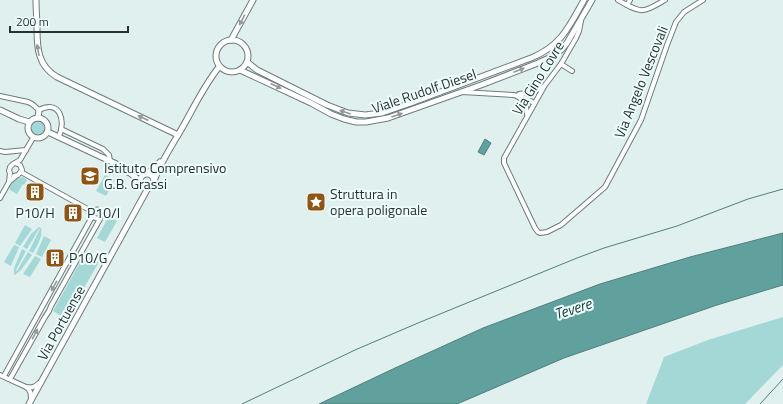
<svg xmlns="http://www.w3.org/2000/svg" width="783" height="404" font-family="'Titillium Web',sans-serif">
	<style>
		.green { fill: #a3d8d6 }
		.water { fill: #60a19e; stroke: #507f7d }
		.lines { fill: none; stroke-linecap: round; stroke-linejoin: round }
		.stream { stroke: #507f7d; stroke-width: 1 }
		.minor-casing { stroke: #6d7b7b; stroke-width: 6 }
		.tertiary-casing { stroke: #6d7b7b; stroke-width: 7 }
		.minor { stroke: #fff; stroke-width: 4 }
		.tertiary { stroke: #fff; stroke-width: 5 }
		.oneway { fill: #959898 }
		.labels { text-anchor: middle; stroke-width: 4; stroke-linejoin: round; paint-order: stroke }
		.street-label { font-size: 14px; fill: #2b3130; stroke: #edfdfc }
		.poi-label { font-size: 14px; fill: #2b3130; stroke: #edfdfc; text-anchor: start }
		.water-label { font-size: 15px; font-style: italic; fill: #193a39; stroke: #edfdfc }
	</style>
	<rect width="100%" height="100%" fill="#e0f0ef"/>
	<g class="green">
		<circle cx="38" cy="128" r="7"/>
		<polygon points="105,175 115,180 106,196 96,191"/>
		<polygon points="23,177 27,180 24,185 23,184 17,194 10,190 9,187 13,180"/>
		<polygon points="109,216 117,221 105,242 97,238"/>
		<polygon points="25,225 32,229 20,246 15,243"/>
		<path d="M39,227L41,228C43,237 37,246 33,253L29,251L40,229H39L27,249L23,247L31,234Z"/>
		<polygon points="44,236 51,240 42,257 36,254 41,243"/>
		<polygon points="14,245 19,247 11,266 4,262"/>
		<polygon points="22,249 26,251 16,270 17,271 28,252 32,255 21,270 15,275 14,274 14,268"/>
		<polygon points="84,255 99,262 66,319 53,311"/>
		<polygon points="35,256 41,259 30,277 23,274"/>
		<polygon points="783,317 783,365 745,404 646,404 663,360 664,357 708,340"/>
	</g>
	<g class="water">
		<polygon points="485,139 491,143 484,155 478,152"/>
		<polygon points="783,233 783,285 717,305 564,358 457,404 319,404 395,368 483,328 600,284 690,257"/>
	</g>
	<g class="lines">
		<g class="stream">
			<polyline points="242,404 355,350 418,323 577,258 604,248 677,226 748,199 783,189"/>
			<polyline points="760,404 783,379"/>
		</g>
		<g class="minor-casing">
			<g id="minor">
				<path d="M618,0C642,14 642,13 665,0"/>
				<polyline points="627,5 630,0"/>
				<polyline points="581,21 579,31 576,38 561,64 545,85 504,158 504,163 535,228 538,232 540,233 547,232 561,225 605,187 641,120 667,45 676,22 684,12 703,0"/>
				<polyline points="561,64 572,71"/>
				<polyline points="462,92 513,95 523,97 534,103"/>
				<polyline points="519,94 533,92 543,87"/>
				<path d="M0,96L28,102L32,104L39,110C60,99 66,121 59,136"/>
				<path d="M518,97C525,100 527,107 527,114"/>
				<polyline points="61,129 103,149 109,155 110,161"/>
				<polyline points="0,151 5,152 26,150"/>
				<polyline points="21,172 93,212"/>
				<polyline points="14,176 18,175 22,170 20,165 15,163"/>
				<polyline points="9,182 10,173 9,171 10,167 13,164 20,160 33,138"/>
				<polyline points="0,198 9,182 16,176"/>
				<circle cx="97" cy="214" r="4.5"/>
				<path d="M0,375L26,387C32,388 35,387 39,383"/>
				<polyline points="4,376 93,215"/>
				<polyline points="10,379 45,317 49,311 51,306 100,219"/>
				<path d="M26,387C31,390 31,395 31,400"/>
			</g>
		</g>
		<g class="tertiary-casing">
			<g id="tertiary">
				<path d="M36,0C36,10 37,19 37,29C37,48 38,66 57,77L178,135"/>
				<circle cx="232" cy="56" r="16"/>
				<polyline points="231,40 253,0"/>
				<path d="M247,62L257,70L327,105L348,113L365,115L382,113L411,103L531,58C561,46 569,27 584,0"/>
				<polyline points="240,70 311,103 331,114 344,119 356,122 366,122 388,118 481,85 538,63 549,58 561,50 567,43 592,0"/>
				<polyline points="0,110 19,119 29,122"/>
				<circle cx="38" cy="128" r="10"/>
				<polyline points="38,118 39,110"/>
				<polyline points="48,132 125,168 145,174"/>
				<polyline points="124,170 130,173 140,181"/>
				<polyline points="147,173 155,168 160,162"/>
				<circle cx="147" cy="181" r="7"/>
				<path d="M154,181C160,164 169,150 178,135C192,112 202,88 219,67"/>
				<polyline points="29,404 148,188"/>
			</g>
		</g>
		<use href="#minor" class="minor"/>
		<use href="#tertiary" class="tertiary"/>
	</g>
	<defs><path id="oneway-solid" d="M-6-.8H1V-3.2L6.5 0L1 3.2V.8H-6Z"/></defs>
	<g class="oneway">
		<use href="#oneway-solid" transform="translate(242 20) rotate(118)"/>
		<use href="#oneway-solid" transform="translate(38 50) rotate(-100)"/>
		<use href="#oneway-solid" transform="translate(519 70) rotate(-21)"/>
		<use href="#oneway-solid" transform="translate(276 86) rotate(25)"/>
		<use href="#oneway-solid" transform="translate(345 112) rotate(-161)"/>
		<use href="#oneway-solid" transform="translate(397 115) rotate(-19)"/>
		<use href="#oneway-solid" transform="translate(143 118) rotate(-155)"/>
		<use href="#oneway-solid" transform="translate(54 286) rotate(119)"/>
		<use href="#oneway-solid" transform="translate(35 334) rotate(-61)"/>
	</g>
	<defs>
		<g id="school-square" transform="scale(1)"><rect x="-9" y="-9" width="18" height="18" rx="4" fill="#905415" stroke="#edfdfc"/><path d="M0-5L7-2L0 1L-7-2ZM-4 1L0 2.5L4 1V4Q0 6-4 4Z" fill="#fff"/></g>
		<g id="building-square" transform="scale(1)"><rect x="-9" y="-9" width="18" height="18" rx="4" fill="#905415" stroke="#edfdfc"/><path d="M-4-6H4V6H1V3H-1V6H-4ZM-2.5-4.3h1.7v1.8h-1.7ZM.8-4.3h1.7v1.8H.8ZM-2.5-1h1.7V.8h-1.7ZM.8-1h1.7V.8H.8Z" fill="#fff"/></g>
		<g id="sight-square" transform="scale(1)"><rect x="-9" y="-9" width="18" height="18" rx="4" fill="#905415" stroke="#edfdfc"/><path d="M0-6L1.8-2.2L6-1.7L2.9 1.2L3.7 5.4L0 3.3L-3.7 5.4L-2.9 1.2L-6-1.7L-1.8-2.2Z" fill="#fff"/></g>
	</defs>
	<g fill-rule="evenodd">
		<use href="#school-square" x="90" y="176"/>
		<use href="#building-square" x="35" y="192"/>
		<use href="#sight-square" x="316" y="202"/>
		<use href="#building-square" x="73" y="213"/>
		<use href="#building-square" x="55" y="258"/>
	</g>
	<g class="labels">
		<g class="street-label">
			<text transform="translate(538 78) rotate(-58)" y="5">Via Gino Covre</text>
			<text transform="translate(641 82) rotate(-68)" y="5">Via Angelo Vescovali</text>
			<text transform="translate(424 91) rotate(-19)" y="5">Viale Rudolf Diesel</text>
			<text transform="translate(61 323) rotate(-61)" y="5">Via Portuense</text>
		</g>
		<g class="poi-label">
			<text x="104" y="173">Istituto Comprensivo<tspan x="104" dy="16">G.B. Grassi</tspan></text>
			<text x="330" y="199">Struttura in<tspan x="330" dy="16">opera poligonale</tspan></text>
			<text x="35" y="218" text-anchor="middle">P10/H</text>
			<text x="87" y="218">P10/I</text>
			<text x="69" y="263">P10/G</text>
		</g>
		<g class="water-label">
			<text transform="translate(573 309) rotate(-18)" y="5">Tevere</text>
		</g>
	</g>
	<path d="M10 26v6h118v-6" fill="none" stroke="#2b3130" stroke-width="2"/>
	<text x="16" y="26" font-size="12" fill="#2b3130" stroke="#edfdfc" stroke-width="3" paint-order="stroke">200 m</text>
</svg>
